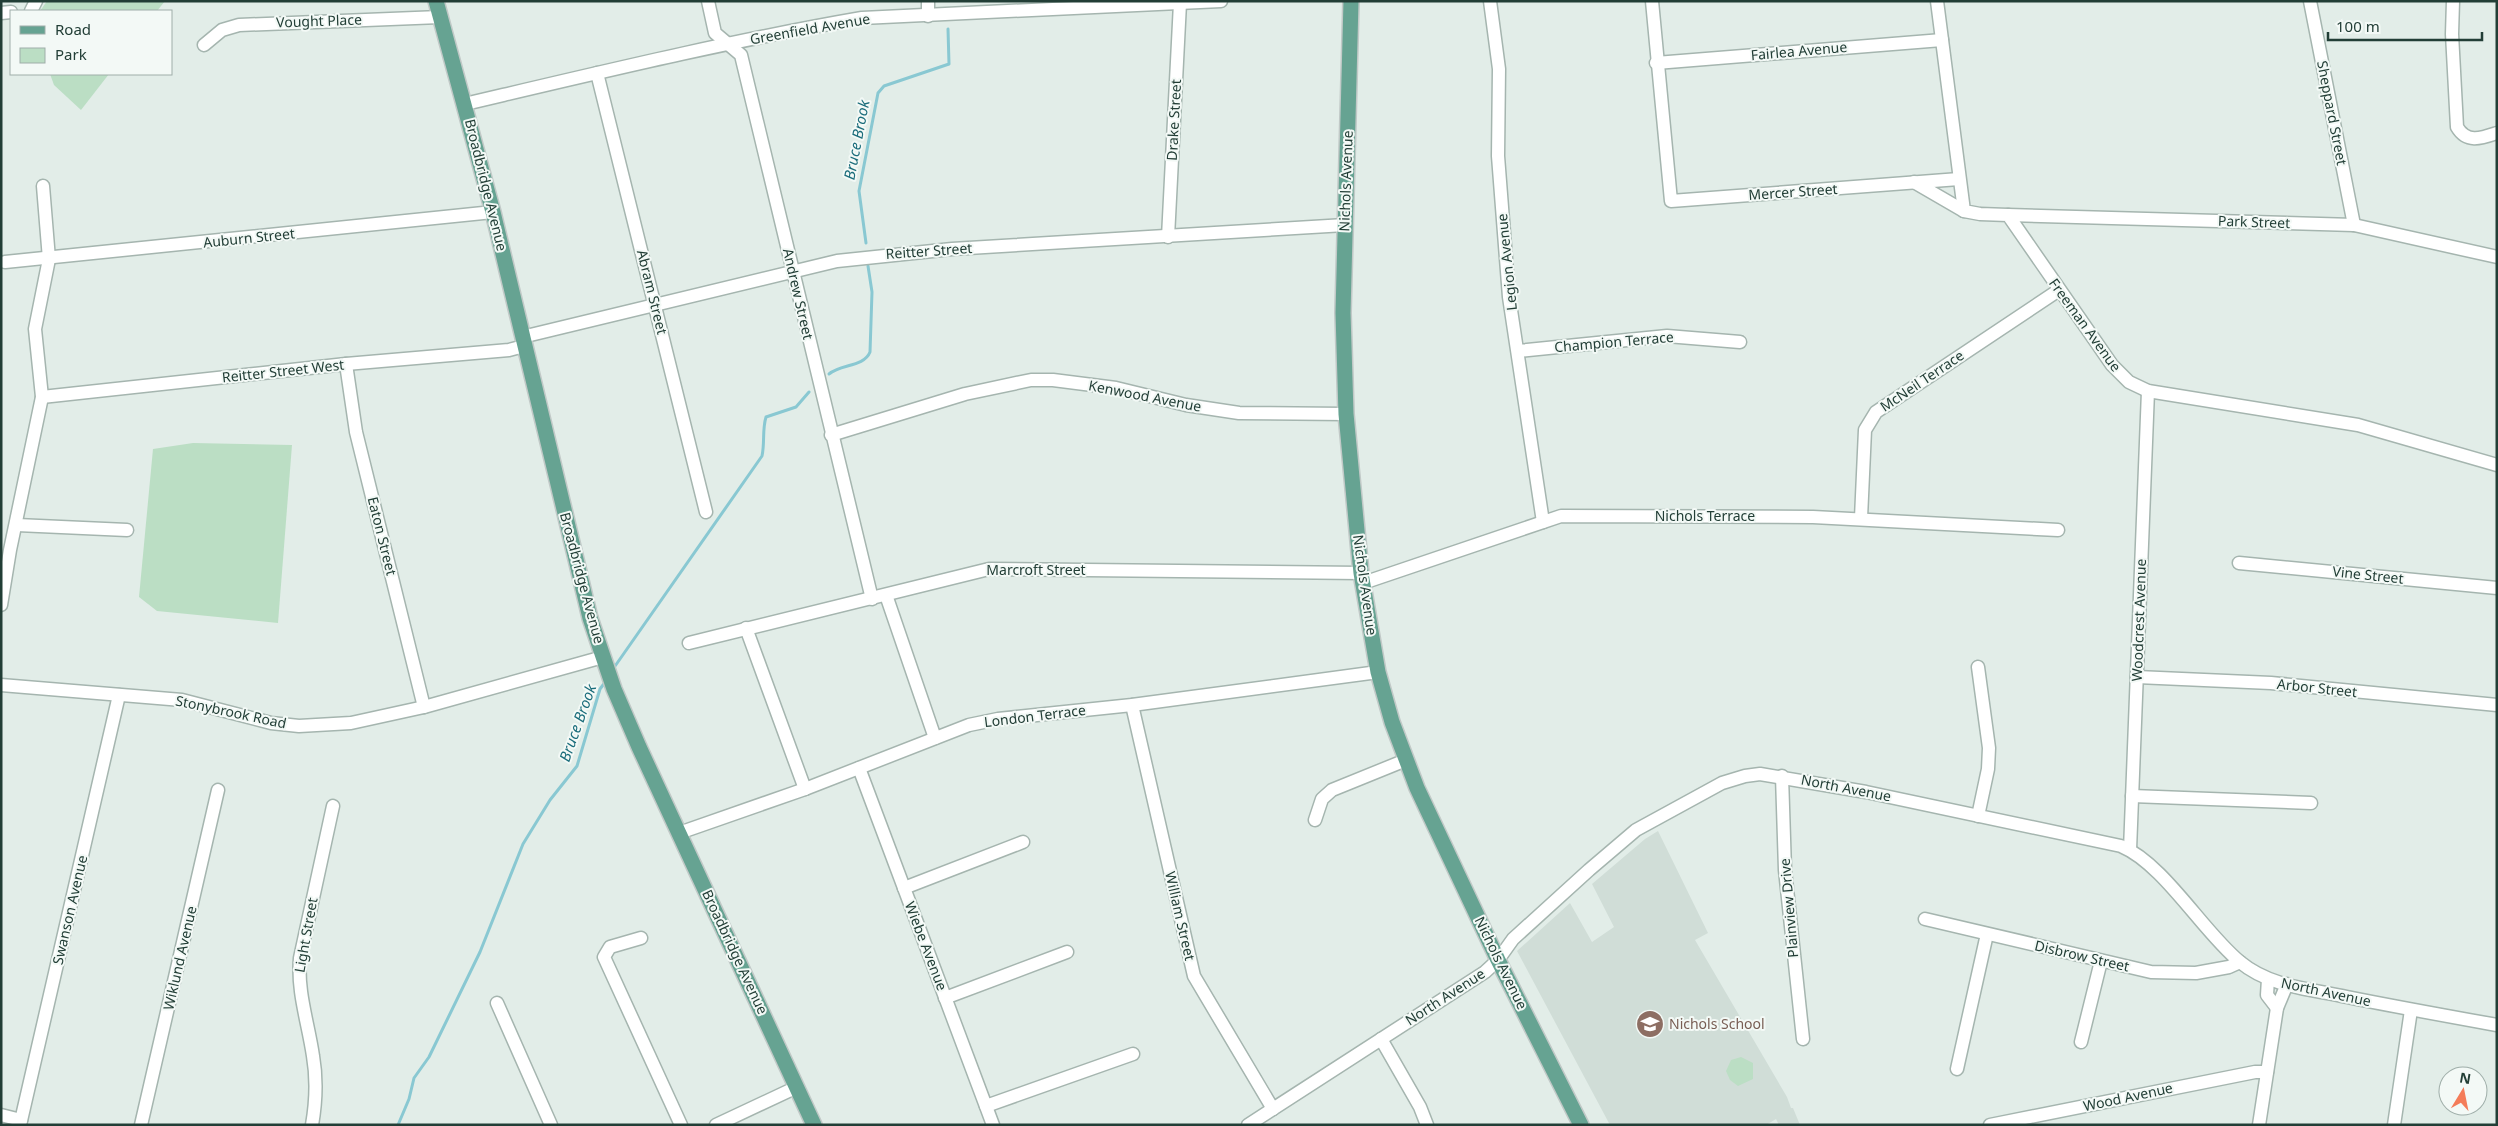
<svg xmlns="http://www.w3.org/2000/svg" width="2498" height="1126" font-family="'Noto Sans',sans-serif">
	<style>
		.built { fill: #d0ddd7 }
		.green { fill: #bbdec4 }
		.lines { fill: none; stroke-linecap: round; stroke-linejoin: round }
		.stream { stroke: #89c8d2; stroke-width: 3 }
		.minor-casing { stroke: #a5b5af; stroke-width: 15 }
		.major-casing { stroke: #c1c9c7; stroke-width: 18 }
		.minor { stroke: #fff; stroke-width: 12 }
		.major { stroke: #66a392; stroke-width: 15 }
		.labels { text-anchor: middle; stroke-width: 4; stroke-linejoin: round; paint-order: stroke }
		.street-label { font-size: 14px; fill: #223e36; stroke: #f3f9f6 }
		.education-label { font-size: 14px; fill: #785e54; stroke: #f3f9f6; text-anchor: start }
		.water-label { font-size: 15px; font-style: italic; fill: #1b6d7b; stroke: #f3f9f6 }
	</style>
	<rect width="100%" height="100%" fill="#e2ede8"/>
	<polygon class="built" points="1658,831 1708,933 1695,940 1787,1097 1791,1108 1793,1108 1800,1125 1779,1125 1776,1119 1766,1125 1610,1125 1517,951 1570,903 1592,942 1614,927 1592,884 1645,839"/>
	<g class="green">
		<polygon points="47,1 165,1 157,11 40,11"/>
		<polygon points="50,74 109,74 81,110 54,85"/>
		<polygon points="193,443 292,445 278,623 157,611 139,597 153,449"/>
		<polygon points="1741,1057 1753,1063 1753,1079 1738,1086 1730,1080 1726,1071 1731,1060"/>
	</g>
	<g class="lines">
		<g class="stream">
			<polyline points="866,243 859,191 878,93 884,86 949,64 948,29"/>
			<path d="M829,374C841,364 864,367 870,352L872,292L868,266"/>
			<path d="M613,669L762,456C765,442 762,430 766,417L796,407L809,392"/>
			<polyline points="398,1125 409,1099 414,1078 429,1057 480,952 523,844 550,800 577,766 600,689 606,681"/>
		</g>
		<g class="minor-casing">
			<g id="minor">
				<polyline points="708,1 715,33 741,55 872,599"/>
				<polyline points="928,1 928,16"/>
				<polyline points="1490,1 1499,69 1498,156 1509,297 1543,522"/>
				<polyline points="1652,1 1671,201 1959,179"/>
				<polyline points="1937,1 1964,211 1980,214 2008,215 2112,365 2129,382 2148,391 2358,425 2497,465"/>
				<polyline points="2310,1 2354,225"/>
				<path d="M2453,1L2452,34L2457,127C2467,144 2482,138 2497,133"/>
				<polyline points="31,11 36,1"/>
				<polyline points="1,13 11,12"/>
				<polyline points="204,45 222,30 239,25 440,17"/>
				<polyline points="1656,63 1942,40"/>
				<polyline points="597,73 706,512"/>
				<path d="M465,104C597,73 729,41 862,18L1221,1"/>
				<polyline points="1914,182 1964,211"/>
				<polyline points="2008,215 2354,225 2497,257"/>
				<polyline points="1168,237 1180,3"/>
				<polyline points="5,262 493,212"/>
				<polyline points="522,337 837,261 952,249 1345,225"/>
				<polyline points="1518,351 1667,336 1740,342"/>
				<polyline points="346,364 356,432 424,707"/>
				<polyline points="42,397 346,364 509,350 524,346"/>
				<polyline points="831,435 965,394 1031,380 1053,380 1116,388 1186,405 1239,413 1346,414"/>
				<polyline points="1861,518 1865,430 1876,412 2059,290"/>
				<polyline points="17,525 127,530"/>
				<polyline points="2239,563 2497,588"/>
				<polyline points="1363,583 1561,516 1813,517 2058,530"/>
				<polyline points="886,595 935,738"/>
				<polyline points="1,605 10,550 42,397 35,329 49,259 43,186"/>
				<polyline points="746,628 805,789"/>
				<polyline points="689,643 989,569 1361,573"/>
				<polyline points="1978,667 1989,748 1988,769 1978,816"/>
				<polyline points="2137,677 2271,683 2497,705"/>
				<polyline points="1,685 182,700 271,723 299,726 351,723 424,707 603,657"/>
				<polyline points="1132,705 1194,976 1273,1109"/>
				<polyline points="859,768 993,1125"/>
				<polyline points="1782,776 1785,870 1803,1039"/>
				<polyline points="2132,796 2311,803"/>
				<polyline points="1315,820 1322,799 1332,790 1406,760"/>
				<polyline points="679,833 805,789 969,725 998,719 1132,705 1378,672"/>
				<polyline points="2130,850 2148,391"/>
				<polyline points="904,888 1023,842"/>
				<polyline points="1925,919 2151,972 2196,973 2229,967 2240,962"/>
				<polyline points="641,938 610,947 604,957 681,1125"/>
				<polyline points="2268,979 2267,995 2277,1008"/>
				<polyline points="945,998 1067,952"/>
				<polyline points="497,1003 551,1125"/>
				<polyline points="1381,1039 1420,1107 1427,1125"/>
				<polyline points="2081,1042 2101,961"/>
				<polyline points="1957,1069 1987,934"/>
				<polyline points="986,1106 1133,1054"/>
				<polyline points="1,1115 21,1120"/>
				<polyline points="20,1125 119,695"/>
				<polyline points="141,1125 218,790"/>
				<path d="M312,1125C316,1102 317,1079 313,1056C308,1022 297,992 300,958L333,806"/>
				<polyline points="716,1125 797,1087"/>
				<path d="M1248,1125L1485,972L1498,960L1513,939L1589,870L1636,830L1722,783L1745,776L1760,774L1866,792L2121,846C2164,864 2203,932 2240,962C2270,987 2311,989 2347,997C2397,1007 2447,1016 2497,1025"/>
				<polyline points="1990,1125 2255,1072 2267,1072"/>
				<polyline points="2259,1125 2277,1008 2287,984"/>
				<polyline points="2394,1125 2411,1010"/>
			</g>
		</g>
		<g class="major-casing">
			<g id="major">
				<polyline points="436,1 493,212 590,618 614,689 639,747 814,1125"/>
				<polyline points="1351,1 1343,313 1346,414 1361,573 1378,672 1392,722 1417,788 1498,960 1581,1125"/>
			</g>
		</g>
		<use href="#minor" class="minor"/>
		<use href="#major" class="major"/>
	</g>
	<defs>
		<g id="school-disc" transform="scale(1.4375)"><circle r="9.5" fill="#8d6e63" stroke="#f3f9f6"/><path d="M0-5L7-2L0 1L-7-2ZM-4 1L0 2.5L4 1V4Q0 6-4 4Z" fill="#fff"/></g>
	</defs>
	<g fill-rule="evenodd">
		<use href="#school-disc" x="1650" y="1024"/>
	</g>
	<g class="labels">
		<g class="street-label">
			<text transform="translate(319 21) rotate(-2)" y="5">Vought Place</text>
			<text transform="translate(810 29) rotate(-10)" y="5">Greenfield Avenue</text>
			<text transform="translate(1799 51) rotate(-5)" y="5">Fairlea Avenue</text>
			<text transform="translate(2332 113) rotate(79)" y="5">Sheppard Street</text>
			<text transform="translate(1174 120) rotate(-87)" y="5">Drake Street</text>
			<text transform="translate(1346 181) rotate(-88)" y="5">Nichols Avenue</text>
			<text transform="translate(486 185) rotate(76)" y="5">Broadbridge Avenue</text>
			<text transform="translate(1793 192) rotate(-4)" y="5">Mercer Street</text>
			<text transform="translate(2254 222) rotate(2)" y="5">Park Street</text>
			<text transform="translate(249 238) rotate(-6)" y="5">Auburn Street</text>
			<text transform="translate(929 251) rotate(-4)" y="5">Reitter Street</text>
			<text transform="translate(1507 262) rotate(-96)" y="5">Legion Avenue</text>
			<text transform="translate(652 292) rotate(76)" y="5">Abram Street</text>
			<text transform="translate(798 294) rotate(77)" y="5">Andrew Street</text>
			<text transform="translate(2085 325) rotate(54)" y="5">Freeman Avenue</text>
			<text transform="translate(1614 342) rotate(-5)" y="5">Champion Terrace</text>
			<text transform="translate(283 371) rotate(-6)" y="5">Reitter Street West</text>
			<text transform="translate(1922 381) rotate(-34)" y="5">McNeil Terrace</text>
			<text transform="translate(1145 396) rotate(11)" y="5">Kenwood Avenue</text>
			<text x="1705" y="521">Nichols Terrace</text>
			<text transform="translate(382 536) rotate(76)" y="5">Eaton Street</text>
			<text x="1036" y="575">Marcroft Street</text>
			<text transform="translate(2368 575) rotate(6)" y="5">Vine Street</text>
			<text transform="translate(582 578) rotate(75)" y="5">Broadbridge Avenue</text>
			<text transform="translate(1365 585) rotate(82)" y="5">Nichols Avenue</text>
			<text transform="translate(2139 620) rotate(-88)" y="5">Woodcrest Avenue</text>
			<text transform="translate(2317 688) rotate(6)" y="5">Arbor Street</text>
			<text transform="translate(231 712) rotate(12)" y="5">Stonybrook Road</text>
			<text transform="translate(1035 716) rotate(-7)" y="5">London Terrace</text>
			<text transform="translate(1846 788) rotate(11)" y="5">North Avenue</text>
			<text transform="translate(1789 908) rotate(-95)" y="5">Plainview Drive</text>
			<text transform="translate(70 910) rotate(-77)" y="5">Swanson Avenue</text>
			<text transform="translate(1180 916) rotate(77)" y="5">William Street</text>
			<text transform="translate(306 935) rotate(-80)" y="5">Light Street</text>
			<text transform="translate(926 946) rotate(69)" y="5">Wiebe Avenue</text>
			<text transform="translate(735 952) rotate(65)" y="5">Broadbridge Avenue</text>
			<text transform="translate(2082 956) rotate(13)" y="5">Disbrow Street</text>
			<text transform="translate(180 958) rotate(-77)" y="5">Wiklund Avenue</text>
			<text transform="translate(1501 963) rotate(64)" y="5">Nichols Avenue</text>
			<text transform="translate(2326 992) rotate(12)" y="5">North Avenue</text>
			<text transform="translate(1445 997) rotate(-33)" y="5">North Avenue</text>
			<text transform="translate(2128 1097) rotate(-12)" y="5">Wood Avenue</text>
		</g>
		<g class="education-label">
			<text x="1669" y="1029">Nichols School</text>
		</g>
		<g class="water-label">
			<text transform="translate(857 140) rotate(-79)" y="5">Bruce Brook</text>
			<text transform="translate(578 723) rotate(-70)" y="5">Bruce Brook</text>
		</g>
	</g>
	<rect width="2498" height="1126" fill="none" stroke="#223e36" stroke-width="5"/>
	<rect x="10" y="10" width="162" height="65" fill="#f3f9f6" stroke="#9faea9"/>
	<rect x="20" y="26" width="25" height="8" fill="#66a392" stroke="#9faea9"/>
	<text x="55" y="35" font-size="15" fill="#223e36">Road</text>
	<rect x="20" y="48" width="25" height="15" fill="#bbdec4" stroke="#9faea9"/>
	<text x="55" y="60" font-size="15" fill="#223e36">Park</text>
	<g transform="translate(2463 1091) rotate(10)"><circle r="24" fill="#f3f9f6" stroke="#9faea9"/>
	<path d="M0-4L9 19L0 12L-9 19Z" fill="#f47c59"/>
	<text y="-8" font-size="14" font-weight="bold" text-anchor="middle" fill="#223e36">N</text>
	</g>
	<path d="M2328 32v8h154v-8" fill="none" stroke="#223e36" stroke-width="2.5"/>
	<text x="2336" y="32" font-size="15" fill="#223e36" stroke="#f3f9f6" stroke-width="4" paint-order="stroke">100 m</text>
</svg>
